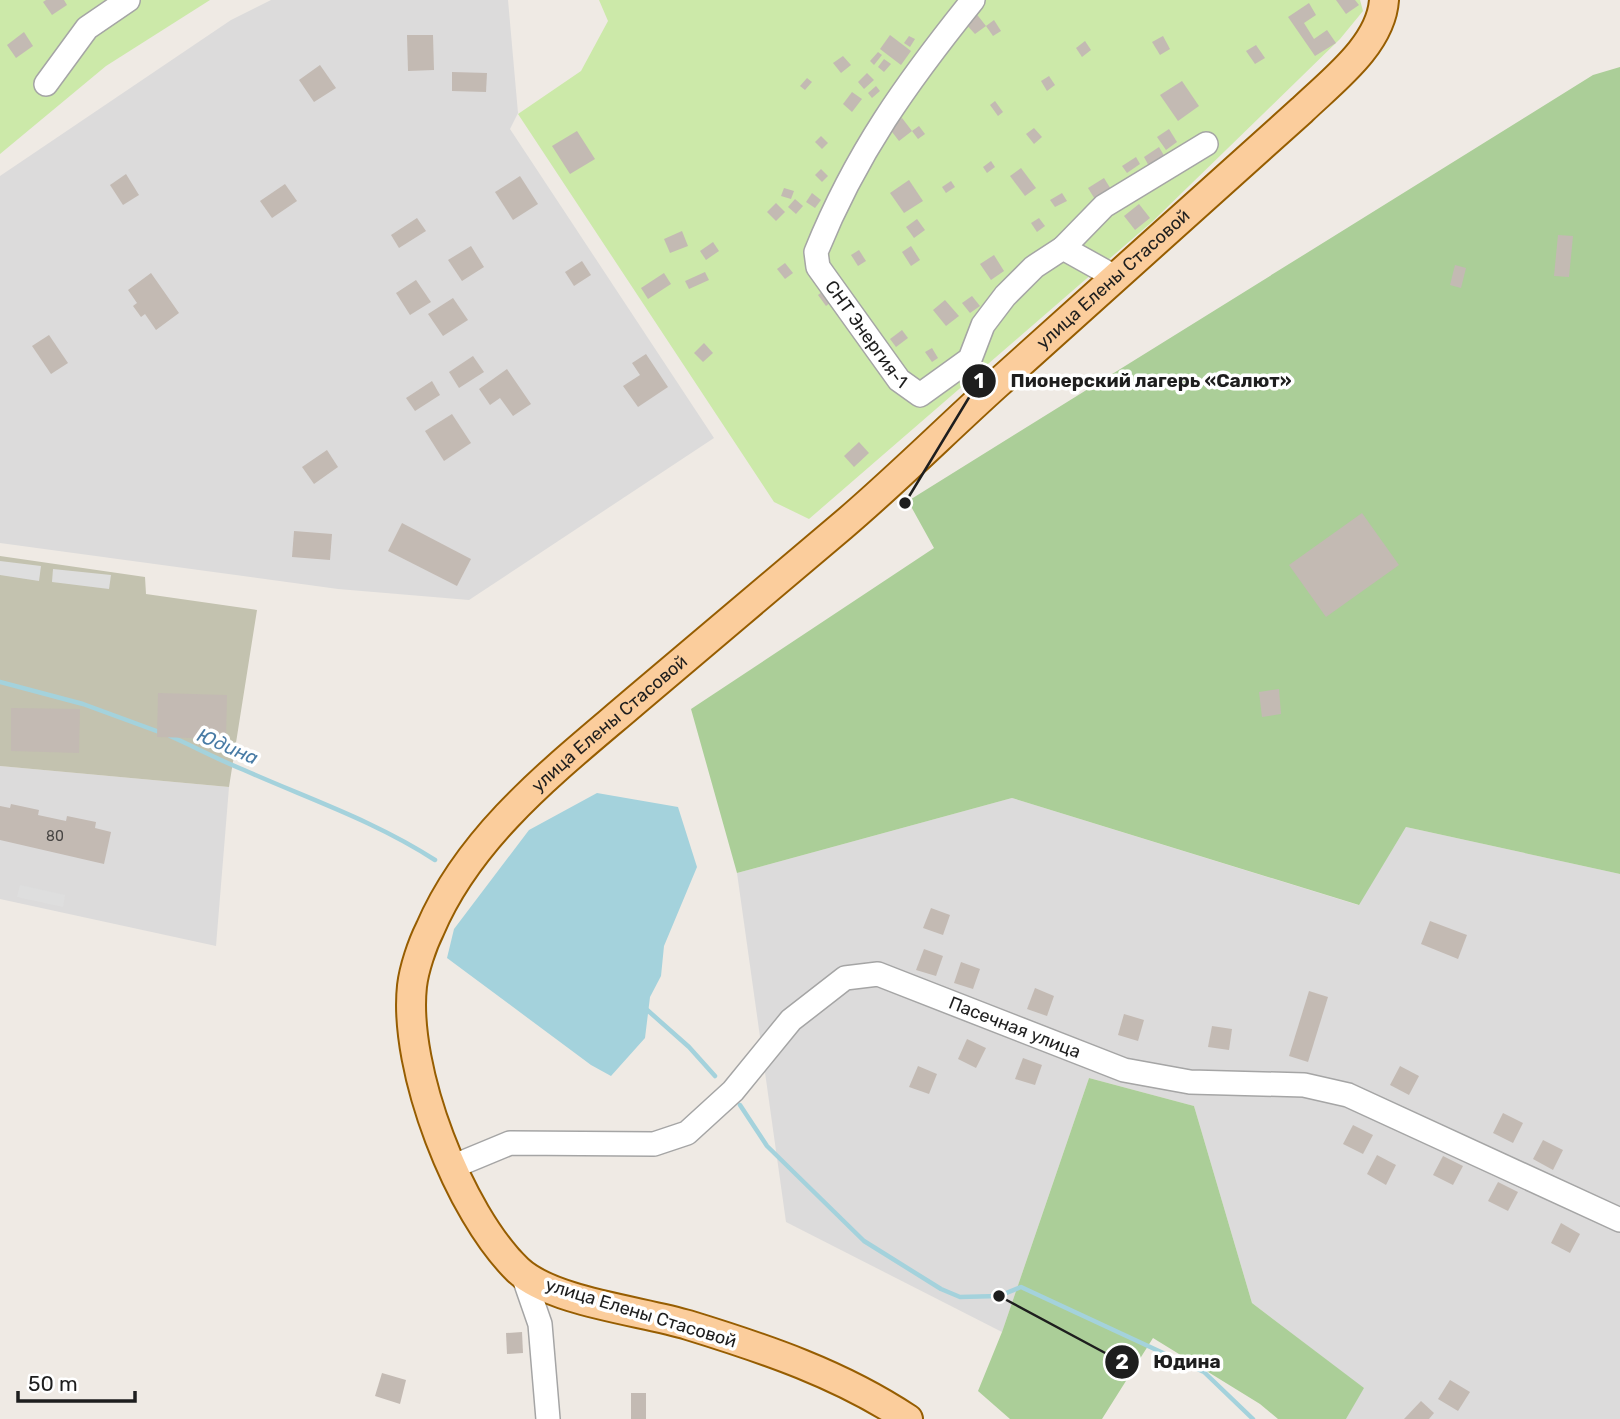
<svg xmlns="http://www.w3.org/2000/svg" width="1620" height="1419" font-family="Rubik,sans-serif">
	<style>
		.residential { fill: #dcdbdb }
		.construction { fill: #c3c2af }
		.grass { fill: #cce9a9 }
		.forest { fill: #abce98 }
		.parking { fill: #dedede }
		.water { fill: #a4d2dc }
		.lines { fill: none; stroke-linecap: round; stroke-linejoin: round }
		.stream { stroke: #a4d2dc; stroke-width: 4.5 }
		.building { fill: #c3bab3 }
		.minor-casing { stroke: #a5a5a5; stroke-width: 26 }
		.major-casing { stroke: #965d01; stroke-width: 32 }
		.minor { stroke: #fff; stroke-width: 23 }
		.major { stroke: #fbcd9c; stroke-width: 28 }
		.labels { text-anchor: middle; stroke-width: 7; stroke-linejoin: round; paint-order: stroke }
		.number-label { font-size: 14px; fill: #474543 }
		.street-label { font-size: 18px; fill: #1e1e1e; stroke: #fff }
		.water-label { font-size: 19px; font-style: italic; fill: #487ba5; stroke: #fff }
		.leader { fill: none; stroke: #1e1e1e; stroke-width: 2.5 }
		.callout-dot { fill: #1e1e1e; stroke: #fff; stroke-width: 2.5 }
		.mark-label { font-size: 21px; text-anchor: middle; font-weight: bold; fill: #fff }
		.callout-label { font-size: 19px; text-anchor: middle; font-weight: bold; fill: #1e1e1e; stroke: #fff; stroke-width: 7; stroke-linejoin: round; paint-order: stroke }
	</style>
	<rect width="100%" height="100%" fill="#efeae4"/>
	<g class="residential">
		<polygon points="271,0 508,0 518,113 510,129 714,438 469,600 338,589 0,543 0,176 231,20"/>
		<polygon points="0,766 229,787 216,946 0,899"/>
		<polygon points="1012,798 1358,905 1406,827 1620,874 1620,1419 1346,1419 1363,1388 1252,1303 1194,1106 1089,1078 1002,1332 786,1222 737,873"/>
	</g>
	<polygon class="construction" points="0,556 145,577 146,594 257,610 229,787 0,766"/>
	<g class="grass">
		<polygon points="0,0 210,0 106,66 0,154"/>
		<polygon points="599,0 1360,0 1363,11 1340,39 1153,221 809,519 774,502 518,114 581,71 608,21"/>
	</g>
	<g class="forest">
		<polygon points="1620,67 1620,874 1406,827 1359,905 1012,798 737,873 691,709 934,548 908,501 1593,75"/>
		<polygon points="1089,1078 1194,1106 1252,1303 1364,1388 1346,1419 1278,1419 1260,1404 1153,1338 1102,1419 1010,1419 978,1391 1002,1332"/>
	</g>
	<g class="parking">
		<polygon points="0,561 41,566 39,581 0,575"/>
		<polygon points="53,569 111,575 109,589 52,582"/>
		<polygon points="20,885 65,895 63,907 17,897"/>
	</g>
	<polygon class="water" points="597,793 678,807 697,867 664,946 661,976 650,997 645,1038 611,1076 591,1065 447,958 454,929 529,830"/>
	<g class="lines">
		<g class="stream">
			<polyline points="0,682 83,704 162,733"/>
			<path d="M170,736C195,747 219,760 244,770C309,799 375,821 435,860"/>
			<polyline points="645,1008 689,1047 715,1076"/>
			<polyline points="740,1105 767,1146 864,1241 941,1289 960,1297 999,1296 1021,1287 1204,1372 1253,1419"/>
		</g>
	</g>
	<g class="building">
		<polygon points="46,0 64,0 67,5 52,15 43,2"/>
		<polygon points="1336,0 1355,0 1359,5 1346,14"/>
		<polygon points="1309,3 1316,15 1304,23 1314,39 1327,30 1336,43 1315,56 1288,17"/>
		<polygon points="975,12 986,26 975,34 963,21"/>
		<polygon points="994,20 1001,31 993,36 986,26"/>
		<polygon points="24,32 33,46 16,58 7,45"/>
		<polygon points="407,35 433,35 434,70 408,71"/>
		<polygon points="890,35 911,51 901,65 880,49"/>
		<polygon points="909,36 915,39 910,47 904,43"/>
		<polygon points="1163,36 1170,49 1160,55 1152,42"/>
		<polygon points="1085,41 1091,50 1082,57 1076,48"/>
		<polygon points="1256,45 1265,58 1255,64 1246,51"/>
		<polygon points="878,52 882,55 874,65 870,61"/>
		<polygon points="843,56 851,65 841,73 833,63"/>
		<polygon points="884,59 891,64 884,72 878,67"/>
		<polygon points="320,65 336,88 314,102 299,80"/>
		<polygon points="452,72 487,73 486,92 452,91"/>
		<polygon points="867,73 874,80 864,89 858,82"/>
		<polygon points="1049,76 1055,85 1047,91 1041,81"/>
		<polygon points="807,78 812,82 805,90 800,86"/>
		<polygon points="1182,81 1199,106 1178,121 1160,95"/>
		<polygon points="876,86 880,91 872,98 868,93"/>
		<polygon points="852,92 862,99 852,112 843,104"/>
		<polygon points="995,101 1003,112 998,116 990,105"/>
		<polygon points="902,118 912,131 919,126 925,134 918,139 912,131 899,141 889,128"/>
		<polygon points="1034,128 1042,137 1034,144 1026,134"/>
		<polygon points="1169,129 1177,142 1166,150 1157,137"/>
		<polygon points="577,131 595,159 570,174 552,146"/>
		<polygon points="821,136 828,143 822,149 815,142"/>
		<polygon points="1159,147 1166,159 1150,168 1144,157"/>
		<polygon points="1136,157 1140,164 1127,173 1122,166"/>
		<polygon points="991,161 995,167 987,173 983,167"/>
		<polygon points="1021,168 1036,188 1025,196 1010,176"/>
		<polygon points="821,169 828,176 822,182 815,175"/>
		<polygon points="126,174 139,195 123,205 110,185"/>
		<polygon points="520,176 538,204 513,220 495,192"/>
		<polygon points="1104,178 1112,191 1096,201 1088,188"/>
		<polygon points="909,180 923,201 904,213 890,193"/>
		<polygon points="951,181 955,187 946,193 942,187"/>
		<polygon points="285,184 297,201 272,218 260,201"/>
		<polygon points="784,188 794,191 791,199 781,196"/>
		<polygon points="812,193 821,200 815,208 806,202"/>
		<polygon points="1062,193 1067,201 1055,207 1050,200"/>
		<polygon points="795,199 803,206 796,214 788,207"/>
		<polygon points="776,203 785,212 776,221 767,212"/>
		<polygon points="1139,204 1150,218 1135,230 1124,216"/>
		<polygon points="417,218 426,231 399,248 391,235"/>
		<polygon points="1039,218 1045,226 1037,232 1031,223"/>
		<polygon points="917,219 925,230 914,238 906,227"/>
		<polygon points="682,231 688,246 670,253 664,239"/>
		<polygon points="1558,235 1573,236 1569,277 1554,276"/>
		<polygon points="713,242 719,251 706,260 700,251"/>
		<polygon points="471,246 484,267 462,281 448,260"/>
		<polygon points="911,246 920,260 911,266 902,252"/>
		<polygon points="859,250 866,261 858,266 851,255"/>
		<polygon points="994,255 1004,271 991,280 980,264"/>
		<polygon points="582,261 591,275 574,286 565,272"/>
		<polygon points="785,263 793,273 785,279 777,269"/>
		<polygon points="1455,265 1466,268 1461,288 1450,285"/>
		<polygon points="705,272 709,280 689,289 685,281"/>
		<polygon points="151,273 179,313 156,330 145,314 141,317 133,306 137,303 128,290"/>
		<polygon points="664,273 671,284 648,299 641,288"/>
		<polygon points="416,280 431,302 410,315 396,293"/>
		<polygon points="827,288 835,299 826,306 818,295"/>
		<polygon points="972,296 980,306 970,313 962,303"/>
		<polygon points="453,298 468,320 443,336 428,314"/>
		<polygon points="945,300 959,316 946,326 933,310"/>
		<polygon points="902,330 908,338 896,347 890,339"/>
		<polygon points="49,335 68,363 51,374 32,346"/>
		<polygon points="704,343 713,353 703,362 694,353"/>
		<polygon points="932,348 938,358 932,362 925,352"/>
		<polygon points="646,354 668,387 638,407 623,386 640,375 632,363"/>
		<polygon points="473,356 484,372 459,388 449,372"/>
		<polygon points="507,369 531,404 513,416 500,398 490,405 479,389"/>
		<polygon points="432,381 440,395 415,411 406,398"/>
		<polygon points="452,414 471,443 444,461 425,431"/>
		<polygon points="859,442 869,453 854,467 844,456"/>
		<polygon points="327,450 338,467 314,484 302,467"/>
		<polygon points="1362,513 1399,565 1326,617 1289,565"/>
		<polygon points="402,523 471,559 457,586 388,551"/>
		<polygon points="294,531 332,534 330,560 292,557"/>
		<polygon points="1279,689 1281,714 1262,717 1259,692"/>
		<polygon points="158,693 227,695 226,739 157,737"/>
		<polygon points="11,708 80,709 79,753 11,751"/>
		<polygon points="11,804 39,810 38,815 66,821 67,816 96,822 95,828 111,832 104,864 0,840 0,806 10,808"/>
		<polygon points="931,908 950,915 943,935 923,928"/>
		<polygon points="1430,921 1467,935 1458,959 1421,944"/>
		<polygon points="924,949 943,956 936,976 916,970"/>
		<polygon points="961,962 980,969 973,989 954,983"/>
		<polygon points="1035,988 1054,996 1047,1016 1027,1009"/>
		<polygon points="1309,991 1328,997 1308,1062 1289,1056"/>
		<polygon points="1124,1014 1144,1020 1138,1041 1118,1035"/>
		<polygon points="1212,1026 1232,1029 1229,1050 1208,1047"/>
		<polygon points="967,1039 986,1048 976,1068 958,1059"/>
		<polygon points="1023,1058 1042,1065 1035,1085 1015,1079"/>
		<polygon points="918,1066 937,1074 929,1094 909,1087"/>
		<polygon points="1400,1066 1419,1076 1409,1095 1390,1085"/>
		<polygon points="1503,1113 1523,1123 1513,1143 1493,1133"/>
		<polygon points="1353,1125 1373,1135 1363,1154 1343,1144"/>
		<polygon points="1543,1140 1563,1150 1553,1170 1533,1159"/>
		<polygon points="1377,1155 1396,1165 1386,1185 1367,1174"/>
		<polygon points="1443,1156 1463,1166 1453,1185 1433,1175"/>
		<polygon points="1498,1182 1518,1192 1508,1211 1488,1201"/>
		<polygon points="1561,1223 1580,1234 1570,1253 1551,1243"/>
		<polygon points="522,1332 523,1353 507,1354 506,1333"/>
		<polygon points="382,1373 406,1380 400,1404 375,1396"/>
		<polygon points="1450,1380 1470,1392 1458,1411 1438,1399"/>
		<rect x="631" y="1393" width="15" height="26"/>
		<polygon points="1421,1401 1434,1413 1429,1419 1404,1419"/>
	</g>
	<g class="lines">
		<g class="minor-casing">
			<g id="minor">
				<path id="s1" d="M973,0C907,82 856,153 816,252L818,267L899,380L920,395L970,359L983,325L1005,296L1034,267L1063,248L1115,277"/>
				<polyline points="46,84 87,28 128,0"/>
				<polyline points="1063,248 1104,206 1206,144"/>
				<path id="s2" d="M452,1167L510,1143L654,1144L687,1133L733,1091L791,1020L845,978L878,974L1124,1070L1190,1082L1304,1085L1348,1095L1620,1220"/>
				<polyline points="523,1275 540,1324 548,1419"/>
			</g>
		</g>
		<g class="major-casing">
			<g id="major">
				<path id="s3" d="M908,1419C840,1374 766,1349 688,1325C642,1311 552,1302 518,1270C459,1213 403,1069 412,986C414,969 422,945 430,929C471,833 558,767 635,701C704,642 773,585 842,526C895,481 945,431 997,384C1098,292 1200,201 1302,110C1332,81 1381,45 1384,0"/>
			</g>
		</g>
		<use href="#minor" class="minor"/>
		<use href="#major" class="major"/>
	</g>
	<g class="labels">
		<g class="number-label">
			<text x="55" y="841">80</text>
		</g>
		<g class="street-label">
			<text dy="6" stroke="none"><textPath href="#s3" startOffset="1738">улица Елены Стасовой</textPath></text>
			<text dy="6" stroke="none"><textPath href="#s1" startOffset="396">СНТ Энергия-1</textPath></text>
			<text dy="6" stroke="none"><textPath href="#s3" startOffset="1066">улица Елены Стасовой</textPath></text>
			<text dy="6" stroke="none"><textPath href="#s2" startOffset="644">Пасечная улица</textPath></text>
			<text transform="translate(641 1313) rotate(17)" y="6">улица Елены Стасовой</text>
		</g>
		<g class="water-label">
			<text transform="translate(228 746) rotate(23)" y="7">Юдина</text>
		</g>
	</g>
	<path class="leader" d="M905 503L979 381M999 1296L1122 1362"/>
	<g class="callout-dot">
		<circle cx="905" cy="503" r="7"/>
		<circle cx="999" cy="1296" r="7"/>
		<circle cx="979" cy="381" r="18"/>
		<circle cx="1122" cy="1362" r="18"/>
	</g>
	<g class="mark-label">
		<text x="979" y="388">1</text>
		<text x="1122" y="1369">2</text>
	</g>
	<g class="callout-label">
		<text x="1151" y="387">Пионерский лагерь «Салют»</text>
		<text x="1187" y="1368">Юдина</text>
	</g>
	<path d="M18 1391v10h117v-10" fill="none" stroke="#1e1e1e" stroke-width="3.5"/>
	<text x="28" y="1391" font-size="21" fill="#1e1e1e" stroke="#ffffff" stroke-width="5" paint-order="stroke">50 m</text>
</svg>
